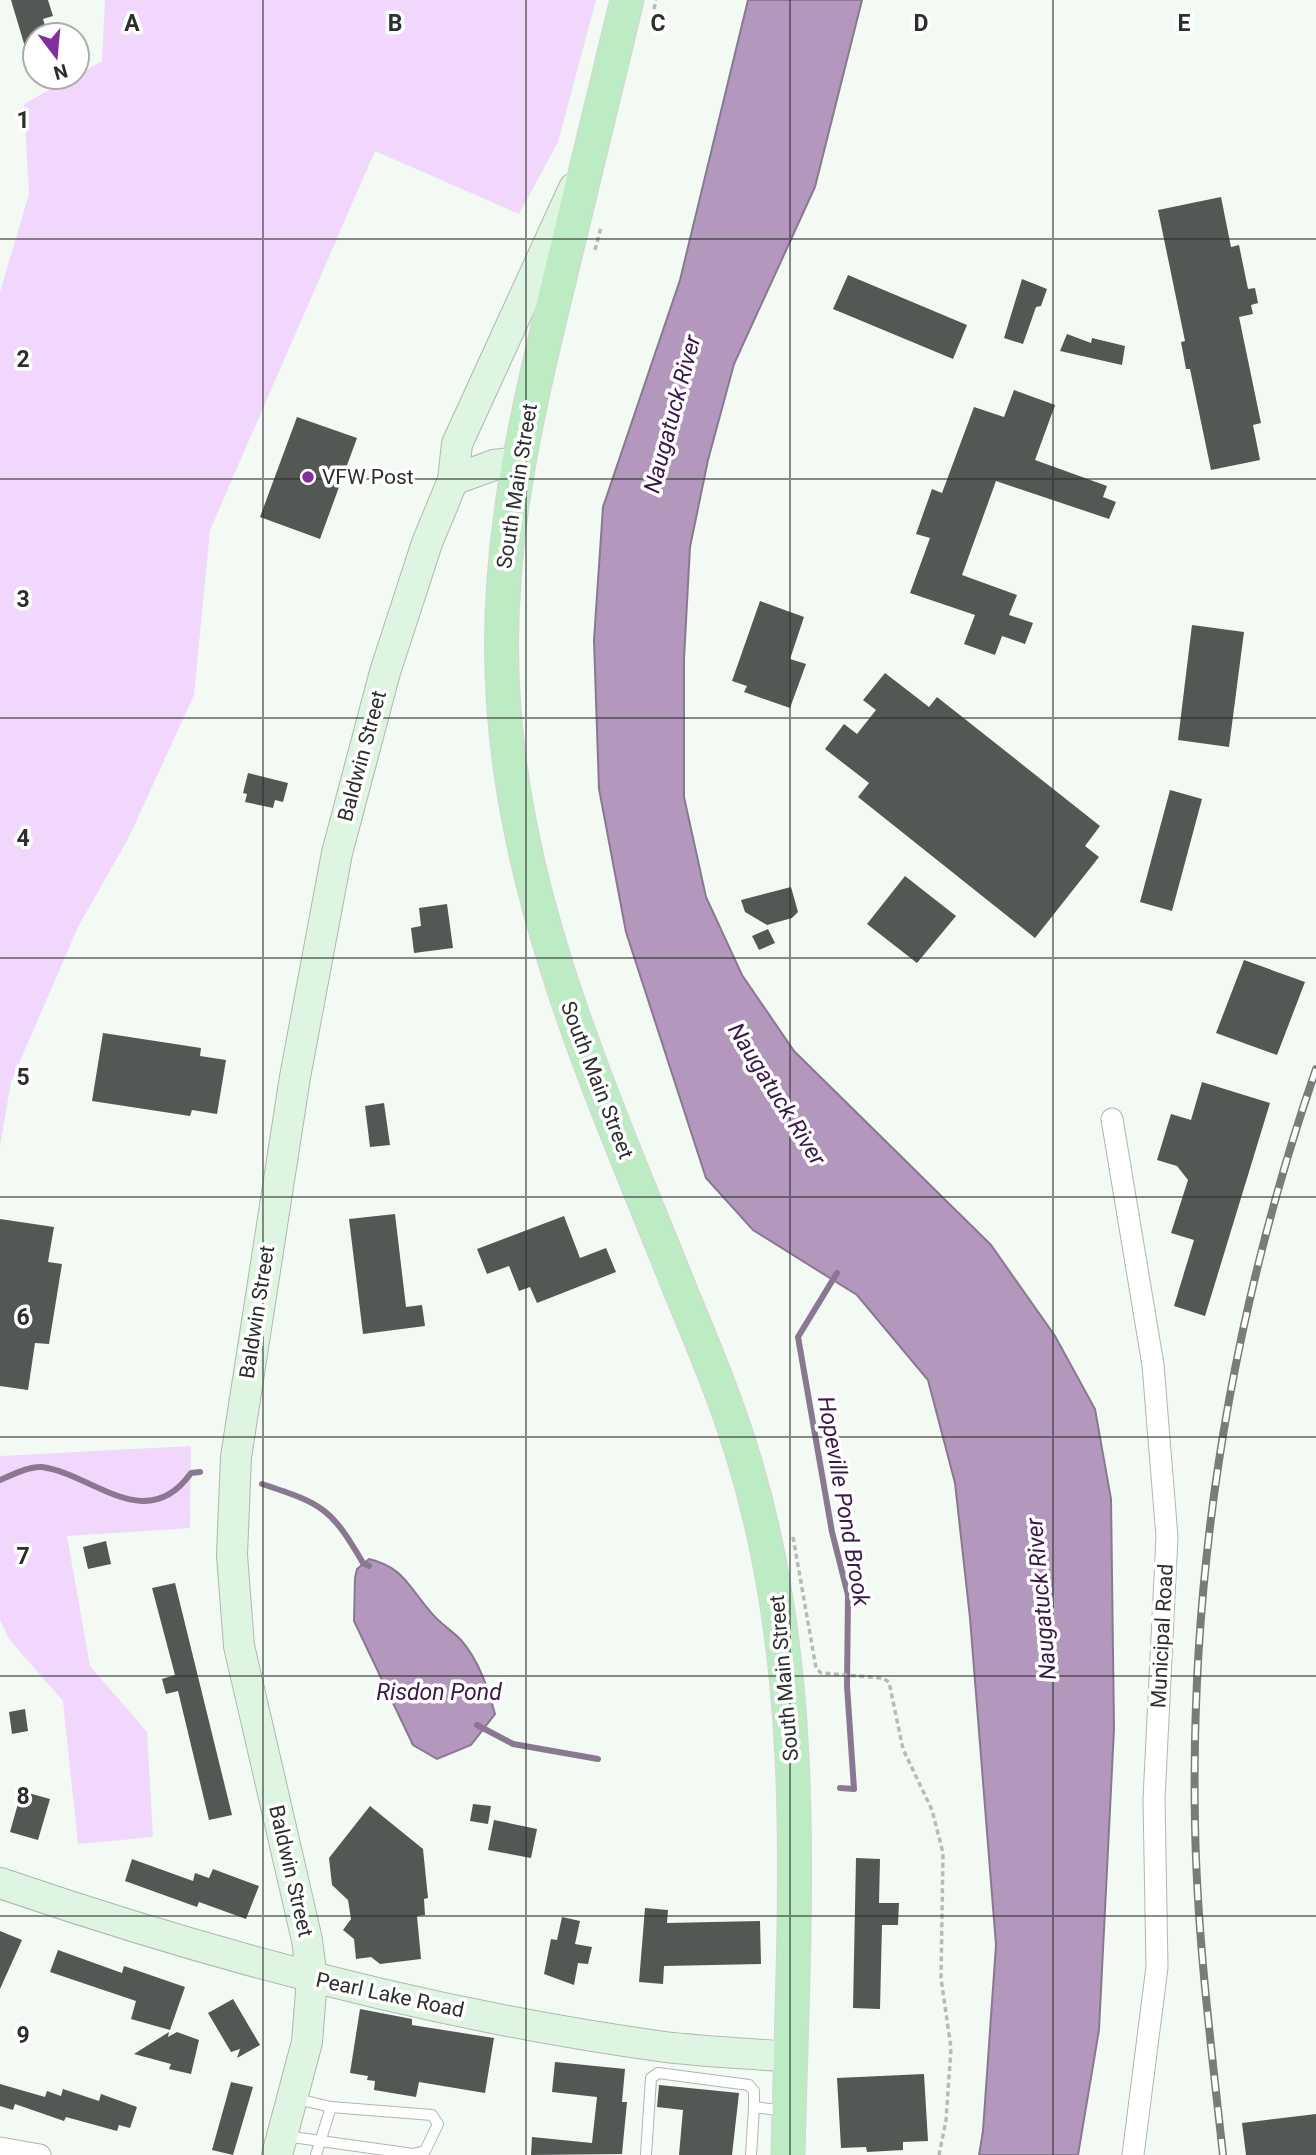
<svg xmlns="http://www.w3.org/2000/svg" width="1316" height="2155" font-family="Roboto,sans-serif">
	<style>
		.green { fill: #f2d7fc }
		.water { fill: #b397bd; stroke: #8a7892; stroke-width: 2 }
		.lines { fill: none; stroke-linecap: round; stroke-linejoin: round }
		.stream { stroke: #8a7892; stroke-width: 6 }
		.building { fill: #535854 }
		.lane-casing { stroke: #b0b6b1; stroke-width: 12 }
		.street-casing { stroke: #b0b6b1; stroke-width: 23 }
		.secondary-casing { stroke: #b0b6b1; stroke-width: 32 }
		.primary-casing { stroke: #d5d5d5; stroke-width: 35 }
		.path { stroke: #b6bbb6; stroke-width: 3.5; stroke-dasharray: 5 3.5; stroke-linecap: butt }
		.lane { stroke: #fff; stroke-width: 10 }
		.street { stroke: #fff; stroke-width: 21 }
		.secondary { stroke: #ddf5e1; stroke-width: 30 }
		.primary { stroke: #bcebc4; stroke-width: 33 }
		.rail-casing { stroke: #797d79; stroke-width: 8 }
		.rail { stroke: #fff; stroke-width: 5; stroke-dasharray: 16; stroke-linecap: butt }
		.grid { fill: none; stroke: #2c2f2d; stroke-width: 2; stroke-opacity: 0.55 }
		.poi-dot { fill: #822e9d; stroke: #fff; stroke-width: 2.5 }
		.labels { text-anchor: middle; stroke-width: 7; stroke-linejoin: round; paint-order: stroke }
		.poi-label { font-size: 21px; fill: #2c2f2d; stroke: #fff; text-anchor: start }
		.street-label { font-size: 21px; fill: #2c2f2d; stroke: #fff }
		.water-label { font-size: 23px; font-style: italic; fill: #3c1848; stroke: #fff }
		.grid-label { font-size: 23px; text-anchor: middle; font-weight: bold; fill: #2c2f2d; stroke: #fff; stroke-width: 7; stroke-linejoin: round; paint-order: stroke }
	</style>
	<rect width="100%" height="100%" fill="#f3f9f3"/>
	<g class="green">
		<polygon points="105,0 596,0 558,142 519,214 375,151 210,530 194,695 129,837 78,927 11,1082 0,1146 0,292 29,194 24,104 102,61"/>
		<polygon points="191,1446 190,1528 67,1536 90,1666 147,1732 153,1837 78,1844 63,1701 9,1639 0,1620 0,1456"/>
	</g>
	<g class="water">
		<polygon points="748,0 862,0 815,187 734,364 708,460 690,547 684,659 684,797 706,897 742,975 794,1051 991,1245 1055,1336 1095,1409 1111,1499 1114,1729 1099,2030 1078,2155 979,2155 983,2131 996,1945 970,1618 955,1483 928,1380 857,1295 753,1230 706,1178 626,932 599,789 594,640 603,507 680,280"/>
		<path d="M369,1559C403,1567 408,1586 429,1610C438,1622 451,1630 461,1640C479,1661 488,1688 495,1714L471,1745L437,1759L413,1745L354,1621L355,1578L357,1569Z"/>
	</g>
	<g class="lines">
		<g class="stream">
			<polyline points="837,1273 798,1337 832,1532 848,1595 847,1686 854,1789 840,1788"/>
			<path d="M0,1480C12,1475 29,1466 42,1467C93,1474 146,1536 191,1473L200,1472"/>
			<path d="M262,1484C323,1504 331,1508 363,1563L369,1566"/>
			<polyline points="477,1725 513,1744 598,1759"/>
		</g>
	</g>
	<g class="building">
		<polygon points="11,0 48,0 53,16 43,19 48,35 35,35 35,67 31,67"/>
		<polygon points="1221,197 1231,247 1239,245 1248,289 1255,288 1258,303 1251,305 1253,314 1239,317 1261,423 1253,425 1260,460 1211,470 1190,369 1186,369 1181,342 1185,341 1158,210"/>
		<polygon points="848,275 967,325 953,359 833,309"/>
		<polygon points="1022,279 1047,289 1041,306 1036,307 1023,344 1004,338"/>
		<polygon points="1067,334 1091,343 1092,338 1125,346 1122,365 1060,351"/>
		<polygon points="1014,390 1055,405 1035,460 1107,486 1103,497 1116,502 1109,519 996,481 962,575 1017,595 1009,615 1033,623 1025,644 1002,636 995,655 964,644 975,615 910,593 930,538 916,534 932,489 942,493 974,407 1004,417"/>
		<polygon points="297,417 357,438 320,539 260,517"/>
		<polygon points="760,601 804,617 790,659 806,664 790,708 744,692 747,686 732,681"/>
		<polygon points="1192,625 1244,632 1229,747 1178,740"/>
		<polygon points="885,673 929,707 937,697 1100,826 1085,846 1099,857 1035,938 858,797 869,783 825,749 844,724 857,734 876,710 863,700"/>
		<polygon points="248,773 288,783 283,802 275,800 273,808 245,802 247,794 243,793"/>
		<polygon points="1170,790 1202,799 1172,911 1140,902"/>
		<polygon points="905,876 956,916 917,963 867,924"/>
		<polygon points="791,887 798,912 792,918 767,925 745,912 741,900"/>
		<polygon points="447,904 453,948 414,953 411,928 421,926 419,908"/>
		<polygon points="768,929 775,943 759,950 752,936"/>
		<polygon points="1244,960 1305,982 1277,1055 1216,1033"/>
		<polygon points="103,1033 201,1048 200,1056 226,1060 217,1114 192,1110 190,1116 92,1101"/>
		<polygon points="1202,1082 1270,1103 1205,1316 1174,1306 1194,1240 1171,1233 1188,1180 1177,1166 1157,1160 1171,1114 1191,1120"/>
		<polygon points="384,1103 390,1145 370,1147 365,1106"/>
		<polygon points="395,1214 406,1307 422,1305 425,1326 363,1334 349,1219"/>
		<polygon points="564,1216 580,1258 606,1248 616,1272 537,1303 530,1287 519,1291 509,1266 487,1274 477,1249"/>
		<polygon points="0,1219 54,1227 48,1262 62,1264 49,1344 35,1343 28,1390 0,1386"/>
		<polygon points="106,1541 111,1564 88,1569 83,1547"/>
		<polygon points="175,1583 232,1815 209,1820 178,1691 166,1694 162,1679 175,1675 152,1588"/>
		<polygon points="25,1709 28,1731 12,1734 9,1712"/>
		<polygon points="25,1792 50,1799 38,1840 10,1832 19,1800 23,1801"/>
		<polygon points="473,1804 491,1806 488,1824 470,1821"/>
		<polygon points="370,1806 423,1849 428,1898 424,1899 425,1915 417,1916 421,1959 380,1964 371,1957 356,1959 354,1939 343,1930 351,1919 348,1900 332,1885 329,1858"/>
		<polygon points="494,1820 537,1829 531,1858 488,1850"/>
		<polygon points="856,1858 880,1859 879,1903 899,1903 898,1925 882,1925 880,2009 853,2008"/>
		<polygon points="132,1859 193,1881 195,1873 209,1878 213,1869 259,1886 246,1919 199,1902 197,1907 125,1881"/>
		<polygon points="645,1908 668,1910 667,1923 760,1921 761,1964 664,1966 663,1984 639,1982"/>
		<polygon points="562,1917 580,1921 575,1944 592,1947 588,1964 578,1963 574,1985 544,1974 551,1939 557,1940"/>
		<polygon points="0,1931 22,1940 0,1989"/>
		<polygon points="58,1950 122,1973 124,1966 185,1987 170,2030 131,2019 136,2001 50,1972"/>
		<polygon points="233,1999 260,2045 237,2058 240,2049 231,2052 208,2013"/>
		<polygon points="360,2009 412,2019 412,2025 494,2038 485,2093 419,2082 416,2097 374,2090 375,2081 367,2080 368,2076 350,2073"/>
		<polygon points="169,2032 168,2037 177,2032 199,2040 191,2074 169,2069 171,2064 134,2054"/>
		<polygon points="555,2062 625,2069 622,2102 627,2102 622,2154 531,2155 532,2137 592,2143 597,2097 552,2092"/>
		<polygon points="924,2074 928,2141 903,2142 903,2150 867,2152 866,2147 841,2148 837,2078"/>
		<polygon points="231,2082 253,2087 233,2155 212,2150"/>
		<polygon points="0,2084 45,2097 47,2091 61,2096 63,2089 99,2101 101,2094 137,2107 130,2128 119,2125 117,2131 66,2117 64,2121 15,2104 13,2110 0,2106"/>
		<polygon points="659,2085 739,2093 732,2155 679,2155 683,2110 657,2107"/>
		<polygon points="1316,2114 1316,2155 1246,2155 1242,2123"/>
	</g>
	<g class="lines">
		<g class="lane-casing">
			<g id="lane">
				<polyline points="285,2136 413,2154 425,2151 438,2124 432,2115 331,2107 293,2098"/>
				<polyline points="316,2155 331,2107"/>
				<polyline points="646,2155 651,2078 658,2073 749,2085 754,2091 754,2107"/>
				<polyline points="751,2155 754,2107 784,2111"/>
			</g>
		</g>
		<g class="street-casing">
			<g id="street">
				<polyline points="1112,1119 1153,1365 1167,1537 1154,1799 1157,1967 1133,2155"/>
				<polyline points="0,2148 40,2155"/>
			</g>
		</g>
		<g class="secondary-casing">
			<g id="secondary">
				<polyline points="453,480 494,465 518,462"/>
				<path d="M0,1883C213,1956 434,2015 658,2046C701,2052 746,2053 790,2057"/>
				<polyline points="277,2155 307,2042 312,1979 307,1940 239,1646 232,1555 236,1457 295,1077 337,853 385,672 427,543 453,480 457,444 574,188"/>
			</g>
		</g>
		<g class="primary-casing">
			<path id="primary" d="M627,0C604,94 582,187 559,281C524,425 492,560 504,709C519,916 606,1103 681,1292C704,1347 727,1402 744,1459C813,1684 793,1922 788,2155"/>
		</g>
		<g class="path">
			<polyline points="654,9 656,0"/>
			<polyline points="595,250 601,227"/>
			<polyline points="793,1537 816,1668 821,1673 882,1678 889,1682 903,1749 932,1810 943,1853 941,1978 951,2048 946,2120 939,2155"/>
		</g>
		<use href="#lane" class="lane"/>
		<use href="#street" class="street"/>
		<use href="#secondary" class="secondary"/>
		<use href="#primary" class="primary"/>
		<g class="rail-casing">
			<path id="rail" d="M1223,2155C1211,2045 1197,1935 1195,1824C1190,1566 1232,1313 1316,1069"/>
		</g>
		<use href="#rail" class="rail"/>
	</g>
	<path class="grid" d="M263,0V2155M526,0V2155M790,0V2155M1053,0V2155M0,239H1316M0,479H1316M0,718H1316M0,958H1316M0,1197H1316M0,1437H1316M0,1676H1316M0,1916H1316"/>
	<circle class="poi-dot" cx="308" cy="477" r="7"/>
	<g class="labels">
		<g class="poi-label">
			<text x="322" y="484">VFW Post</text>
		</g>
		<g class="street-label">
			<text transform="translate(517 486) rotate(-81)" y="7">South Main Street</text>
			<text transform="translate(362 756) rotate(-75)" y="7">Baldwin Street</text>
			<text transform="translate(597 1080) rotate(69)" y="7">South Main Street</text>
			<text transform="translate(257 1312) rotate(-81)" y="7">Baldwin Street</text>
			<text transform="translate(1162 1636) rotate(-87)" y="7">Municipal Road</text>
			<text transform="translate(784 1678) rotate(-95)" y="7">South Main Street</text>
			<text transform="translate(291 1871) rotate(77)" y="7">Baldwin Street</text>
			<text transform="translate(390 1995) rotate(12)" y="7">Pearl Lake Road</text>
		</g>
		<g class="water-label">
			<text transform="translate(672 414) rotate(-75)" y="8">Naugatuck River</text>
			<text transform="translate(777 1094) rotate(58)" y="8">Naugatuck River</text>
			<text transform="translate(844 1501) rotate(80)" y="8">Hopeville Pond Brook</text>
			<text transform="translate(1041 1599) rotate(-95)" y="8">Naugatuck River</text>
			<text x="439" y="1700">Risdon Pond</text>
		</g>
	</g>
	<g class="grid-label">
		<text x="132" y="31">A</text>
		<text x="395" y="31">B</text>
		<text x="658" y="31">C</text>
		<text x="921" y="31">D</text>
		<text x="1184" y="31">E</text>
		<text x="23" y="128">1</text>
		<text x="23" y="367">2</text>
		<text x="23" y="607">3</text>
		<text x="23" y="846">4</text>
		<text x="23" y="1085">5</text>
		<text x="23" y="1325">6</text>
		<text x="23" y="1564">7</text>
		<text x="23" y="1804">8</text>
		<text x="23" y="2043">9</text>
	</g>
	<g transform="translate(56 56) rotate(164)"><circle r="33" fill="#ffffff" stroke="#abacab" stroke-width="2"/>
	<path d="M0-5L12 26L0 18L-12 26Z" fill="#822e9d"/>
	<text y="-10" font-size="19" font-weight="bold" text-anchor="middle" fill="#2c2f2d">N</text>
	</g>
</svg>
